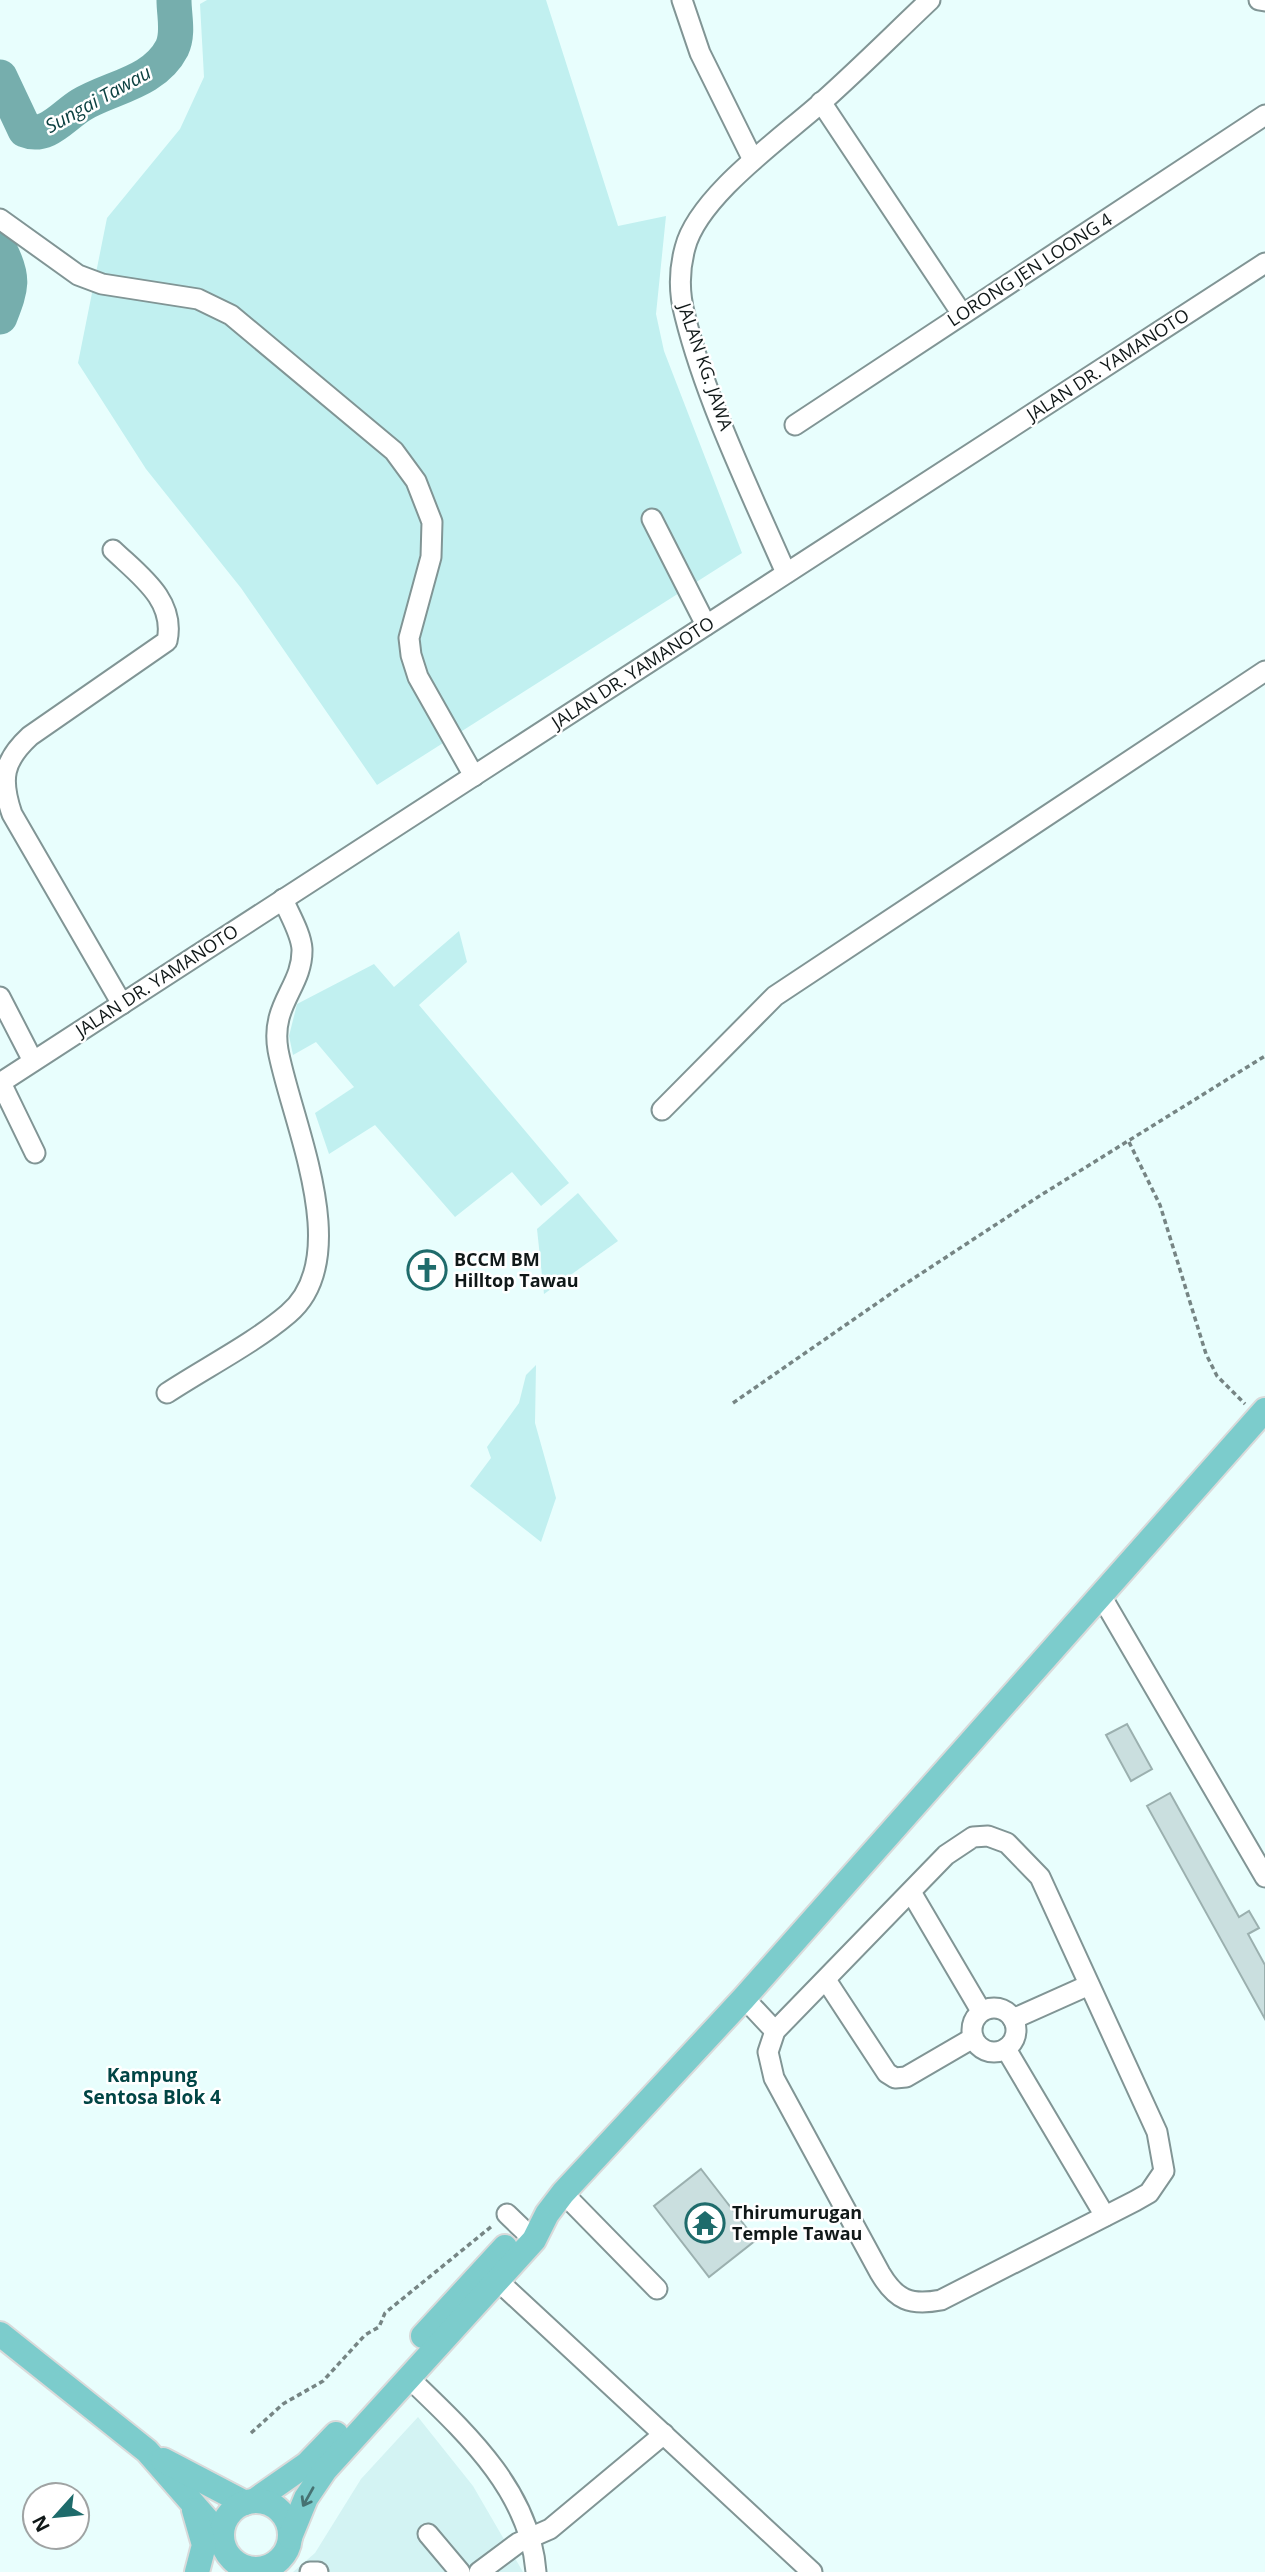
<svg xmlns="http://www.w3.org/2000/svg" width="1265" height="2572" font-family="'Open Sans',sans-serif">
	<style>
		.built { fill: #d3f3f3 }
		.green { fill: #c1f0f0 }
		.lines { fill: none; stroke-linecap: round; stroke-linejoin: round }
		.river { stroke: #76aead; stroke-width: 35 }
		.building { fill: #cadfdf; stroke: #9bb0af; stroke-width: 2 }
		.minor-casing { stroke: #819595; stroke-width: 23 }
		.major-casing { stroke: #d9dada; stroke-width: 28 }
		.path { stroke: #768584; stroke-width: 3.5; stroke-dasharray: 5 3.5; stroke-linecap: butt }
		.minor { stroke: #fff; stroke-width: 19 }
		.major { stroke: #7ccccc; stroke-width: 24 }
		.oneway { stroke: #467272 }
		.labels { text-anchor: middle; stroke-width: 5; stroke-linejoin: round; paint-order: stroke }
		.street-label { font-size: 18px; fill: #101818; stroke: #fff }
		.poi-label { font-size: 18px; font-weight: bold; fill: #101818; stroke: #fff; text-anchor: start }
		.water-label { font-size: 19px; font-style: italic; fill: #0c4141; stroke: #fff }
		.neighbourhood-label { font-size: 19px; font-weight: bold; fill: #014545; stroke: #fff }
	</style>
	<rect width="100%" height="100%" fill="#e8fefd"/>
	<polygon class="built" points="418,2417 473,2486 523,2572 293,2572 315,2553 361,2479"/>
	<g class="green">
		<polygon points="207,0 546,0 618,226 666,216 656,314 664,351 742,553 377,785 241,588 146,469 78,363 107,218 180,129 204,77 200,4"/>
		<polygon points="459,931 467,962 419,1005 569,1183 541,1206 512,1172 455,1217 375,1125 329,1154 315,1113 354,1087 316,1042 293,1055 289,1036 297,1004 374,964 394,987"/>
		<polygon points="578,1193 618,1241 544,1294 537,1229"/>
		<polygon points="536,1365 535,1423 556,1498 541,1542 470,1486 491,1458 487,1447 519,1403 526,1375"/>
	</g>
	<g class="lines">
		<g class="river">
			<path d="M0,77L25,130C47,139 63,116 81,105C111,87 154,83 172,48C179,33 174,16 174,0"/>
			<path d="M0,250C15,279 11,288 0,317"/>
		</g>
	</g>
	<g class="building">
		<polygon points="1127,1724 1152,1769 1131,1781 1106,1735"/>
		<polygon points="1170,1793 1239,1917 1249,1911 1259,1928 1248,1934 1265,1965 1265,2019 1147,1806"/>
		<polygon points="701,2169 756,2240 709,2277 654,2206"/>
	</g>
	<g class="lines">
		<g class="minor-casing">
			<g id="minor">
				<polyline points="682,0 700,53 753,160"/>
				<polyline points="1259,0 1265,1"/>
				<polyline points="821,102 962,314"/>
				<polyline points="0,219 78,275 102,284 198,299 231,315 394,451 416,481 432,522 431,557 409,638 411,655 418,677 474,776"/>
				<polyline points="795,425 1265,115"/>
				<polyline points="652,519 706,625"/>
				<path d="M113,550C139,575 176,600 167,641L30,736C3,761 0,779 12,814L122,1004"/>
				<path d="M786,573C751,493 706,401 685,316C679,294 679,270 685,248C698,196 783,137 822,102C859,69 894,34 930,0"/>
				<polyline points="0,997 33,1061"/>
				<polyline points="0,1083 1265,263"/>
				<polyline points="1,1083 35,1153"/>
				<polyline points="662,1110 775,996 1265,671"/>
				<path d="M167,1393C205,1368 254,1343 288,1314C356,1257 291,1121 278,1050C270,1004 303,987 302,949C301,933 289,914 283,899"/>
				<polyline points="1100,1594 1265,1877"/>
				<path d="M988,1836L1007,1843L1040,1877L1157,2132L1164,2171L1149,2193L1135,2201L941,2300C910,2306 896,2300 880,2273L774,2078L768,2052L775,2031L946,1855L973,1837Z"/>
				<polyline points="911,1892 981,2011"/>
				<polyline points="826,1980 887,2073 895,2078 906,2077 973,2038"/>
				<polyline points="744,1998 775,2031"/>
				<circle cx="994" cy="2030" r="22"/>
				<polyline points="1013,2019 1089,1985"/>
				<polyline points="1006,2049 1105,2216"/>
				<polyline points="563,2193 657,2289"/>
				<polyline points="507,2214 534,2240"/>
				<polyline points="496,2279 812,2572"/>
				<path d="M408,2377C464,2431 530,2490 536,2572"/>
				<polyline points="428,2534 460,2572"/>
				<polyline points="310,2572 318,2572"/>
				<polyline points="479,2572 518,2543 550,2529 664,2434"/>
			</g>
		</g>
		<g class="major-casing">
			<g id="major">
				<polyline points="0,2334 147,2451 222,2537"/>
				<polyline points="423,2336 505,2247"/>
				<polyline points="163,2460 245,2503"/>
				<polyline points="254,2501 307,2464 336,2434"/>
				<circle cx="256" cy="2535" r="34"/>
				<polyline points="194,2510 204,2545 197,2572"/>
				<polyline points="290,2537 306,2498 325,2470 534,2240 547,2214 563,2193 744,1998 1265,1410"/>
			</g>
		</g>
		<g class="path">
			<polyline points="1129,1142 1160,1205 1206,1354 1217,1376 1245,1404"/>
			<polyline points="733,1403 899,1288 1041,1195 1265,1056"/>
			<polyline points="251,2433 283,2404 323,2381 365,2335 379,2327 385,2313 492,2226"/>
		</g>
		<use href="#minor" class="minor"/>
		<use href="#major" class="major"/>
	</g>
	<defs><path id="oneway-shaft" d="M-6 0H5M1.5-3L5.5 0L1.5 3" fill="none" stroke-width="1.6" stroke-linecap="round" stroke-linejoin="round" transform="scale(1.75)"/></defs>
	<use class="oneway" href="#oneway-shaft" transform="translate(308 2497) rotate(119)"/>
	<defs>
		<g id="church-ring" transform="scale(2.0125)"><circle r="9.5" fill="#fff" stroke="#1e6b6b" stroke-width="1.5"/><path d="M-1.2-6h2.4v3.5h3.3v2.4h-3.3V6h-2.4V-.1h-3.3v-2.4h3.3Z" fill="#1e6b6b"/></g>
		<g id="temple-ring" transform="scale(2.0125)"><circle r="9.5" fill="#fff" stroke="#1e6b6b" stroke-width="1.5"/><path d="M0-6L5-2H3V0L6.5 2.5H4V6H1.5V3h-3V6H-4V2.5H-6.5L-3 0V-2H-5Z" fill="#1e6b6b"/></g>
	</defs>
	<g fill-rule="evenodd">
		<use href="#church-ring" x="427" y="1270"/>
		<use href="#temple-ring" x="705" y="2223"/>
	</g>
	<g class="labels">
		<g class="street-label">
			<text transform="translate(1030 270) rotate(-33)" y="6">LORONG JEN LOONG 4</text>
			<text transform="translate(1108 365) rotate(-33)" y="6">JALAN DR. YAMANOTO</text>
			<text transform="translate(705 367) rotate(71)" y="6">JALAN KG. JAWA</text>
			<text transform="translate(633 673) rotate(-33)" y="6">JALAN DR. YAMANOTO</text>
			<text transform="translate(157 981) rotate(-33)" y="6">JALAN DR. YAMANOTO</text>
		</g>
		<g class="poi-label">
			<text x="454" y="1266">BCCM BM<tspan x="454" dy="21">Hilltop Tawau</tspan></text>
			<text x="732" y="2219">Thirumurugan<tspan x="732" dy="21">Temple Tawau</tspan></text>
		</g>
		<g class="water-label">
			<text transform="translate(98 99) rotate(-29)" y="7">Sungai Tawau</text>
		</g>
		<g class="neighbourhood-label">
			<text x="152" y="2082">Kampung<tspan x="152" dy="22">Sentosa Blok 4</tspan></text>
		</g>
	</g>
	<g transform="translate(56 2516) rotate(243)"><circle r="33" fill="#ffffff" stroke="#9fa3a3" stroke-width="2"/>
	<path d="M0-5L12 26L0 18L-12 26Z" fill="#1e6b6b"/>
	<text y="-10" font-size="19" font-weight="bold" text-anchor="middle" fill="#101818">N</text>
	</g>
</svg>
